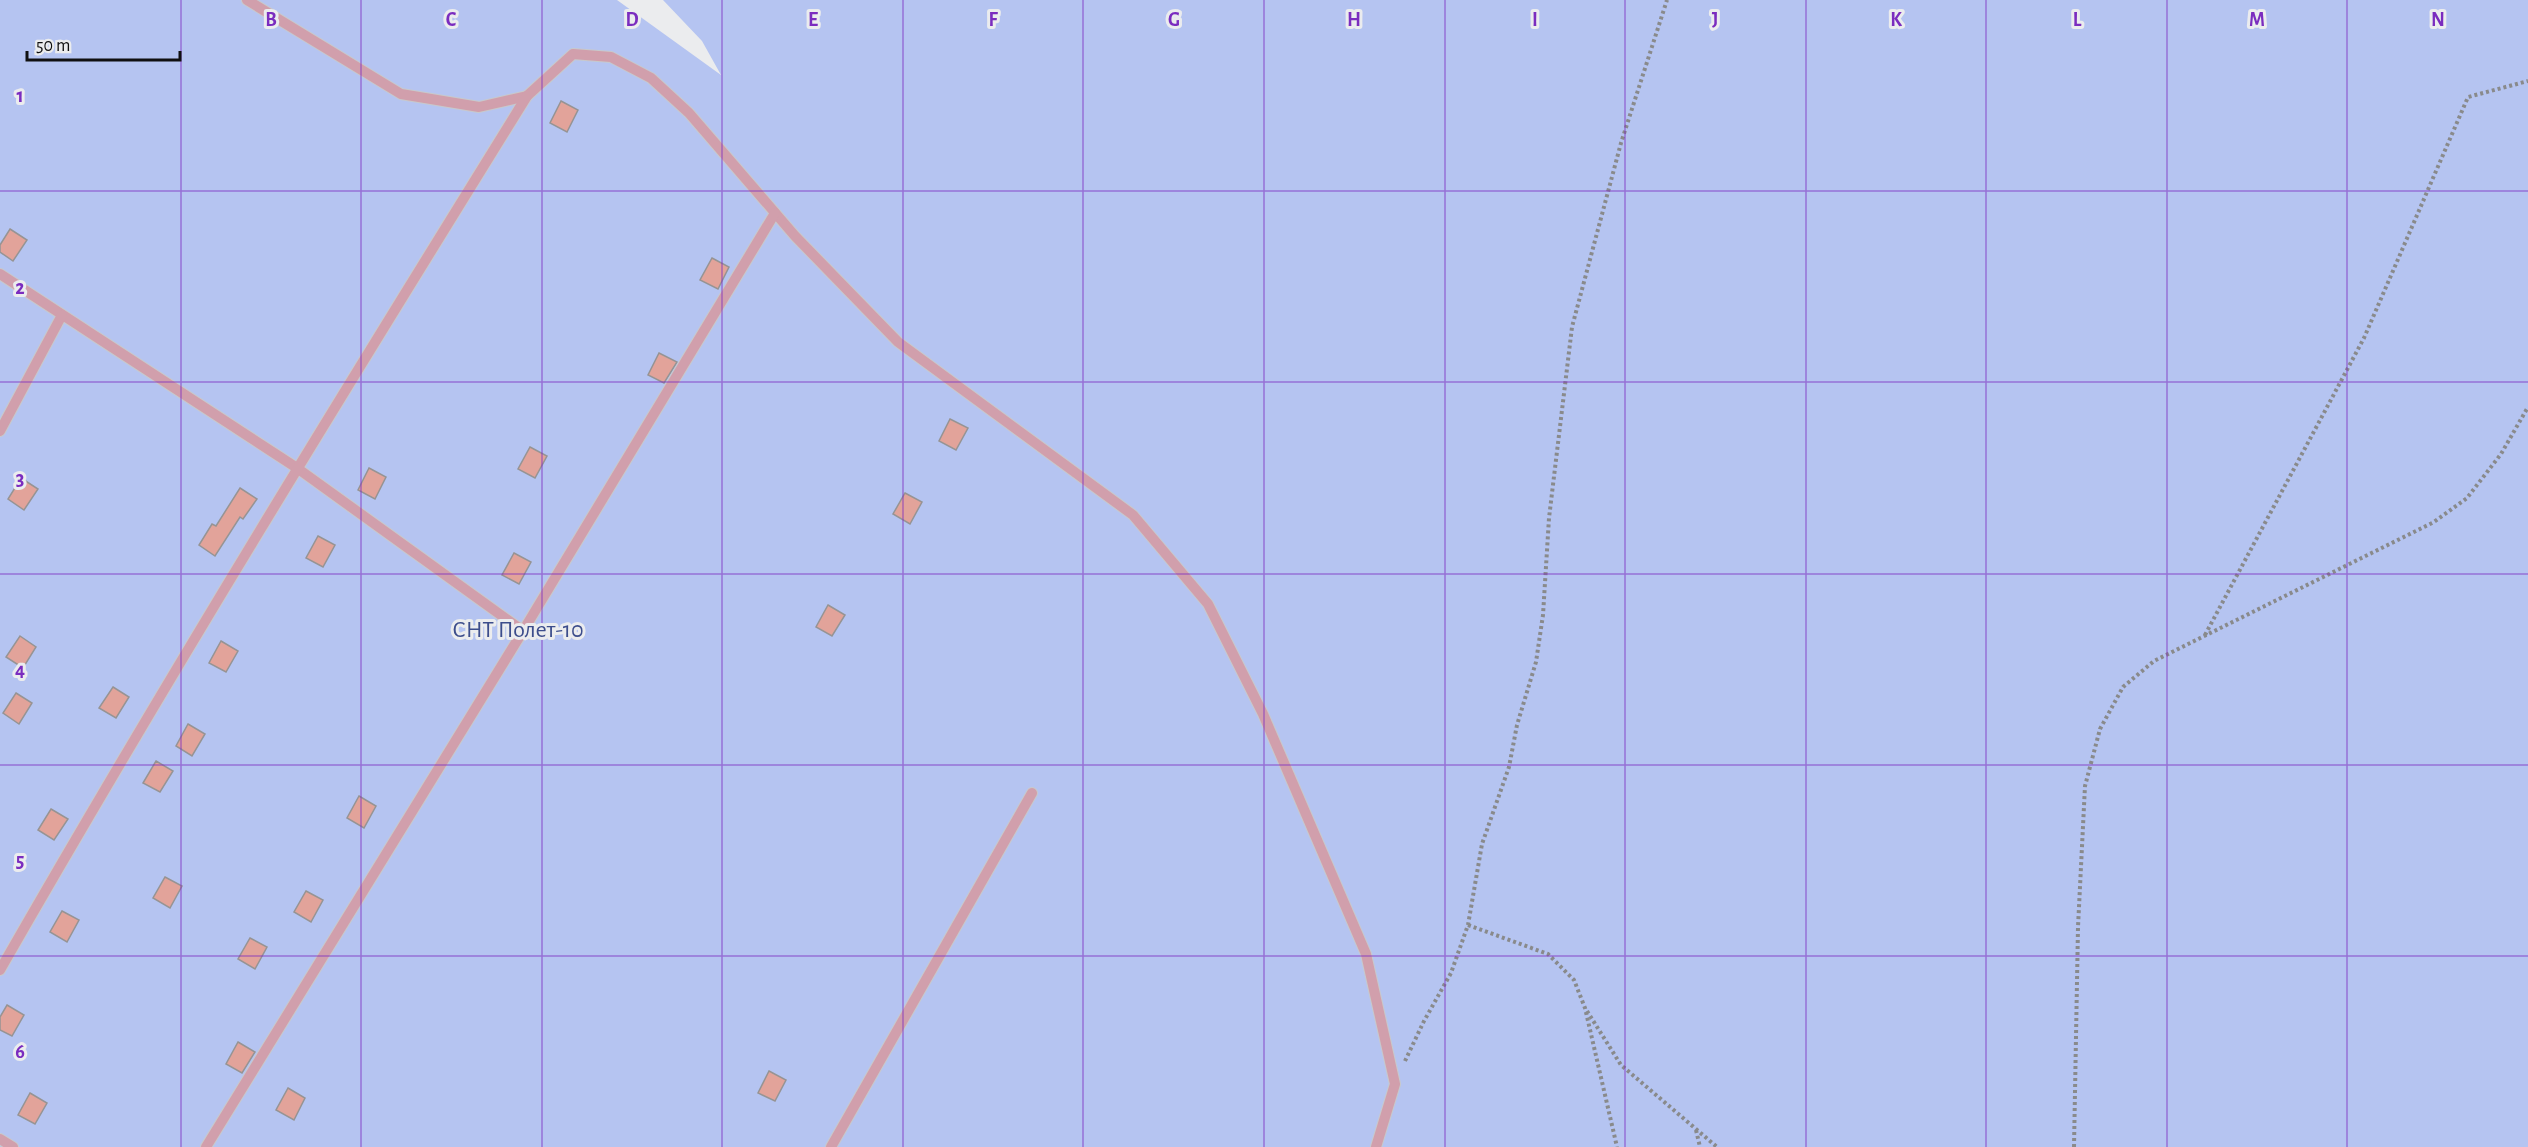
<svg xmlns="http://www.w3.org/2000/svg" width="2528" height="1147" font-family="'Alegreya Sans',sans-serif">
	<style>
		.green { fill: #b5c4f1 }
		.building { fill: #e2a39a; stroke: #969494; stroke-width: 1.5 }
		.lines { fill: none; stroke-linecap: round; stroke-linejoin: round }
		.lane-casing { stroke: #c8c9cb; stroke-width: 12 }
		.path { stroke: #898a8b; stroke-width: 4; stroke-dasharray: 3 3; stroke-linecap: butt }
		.lane { stroke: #d19fac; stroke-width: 10 }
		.grid { fill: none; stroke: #7b2cbf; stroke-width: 1.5; stroke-opacity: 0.55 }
		.labels { text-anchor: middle; stroke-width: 6; stroke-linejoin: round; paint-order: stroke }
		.park-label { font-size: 24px; fill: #3c4d8c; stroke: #ebecee }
		.grid-label { font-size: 20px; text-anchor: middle; font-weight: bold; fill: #7b2cbf; stroke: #ebecee; stroke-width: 6; stroke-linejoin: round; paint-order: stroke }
	</style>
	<rect width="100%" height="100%" fill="#ebecee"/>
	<polygon class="green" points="0,0 617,0 721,75 702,41 663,0 2528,0 2528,1147 0,1147"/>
	<g class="building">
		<polygon points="561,101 578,110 567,132 550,123"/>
		<polygon points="10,229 27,240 13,261 0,252 0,245"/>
		<polygon points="712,258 729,267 718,289 700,280"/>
		<polygon points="659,353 677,362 664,383 648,375"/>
		<polygon points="950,419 968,428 956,450 939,441"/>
		<polygon points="530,447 547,456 535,478 518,469"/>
		<polygon points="369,468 386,477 375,499 358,490"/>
		<polygon points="21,478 38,489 24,510 8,499"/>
		<polygon points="240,488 257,499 243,519 240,517 215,556 199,545 212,524 216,526"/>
		<polygon points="905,493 922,502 910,524 893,514"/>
		<polygon points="318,536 335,545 323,567 306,558"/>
		<polygon points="514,553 531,562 519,584 502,575"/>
		<polygon points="828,605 845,615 832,636 816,627"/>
		<polygon points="20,636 36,647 23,668 6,657"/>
		<polygon points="221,641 238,651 226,672 209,663"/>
		<polygon points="113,687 129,697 116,718 99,708"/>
		<polygon points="16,693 32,703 19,724 3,713"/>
		<polygon points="188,724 205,734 192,756 176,746"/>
		<polygon points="156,761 173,771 160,792 143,783"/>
		<polygon points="359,796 376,806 364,828 347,818"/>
		<polygon points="51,809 68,819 54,840 38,830"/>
		<polygon points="165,877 182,886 170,908 153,898"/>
		<polygon points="306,891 323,900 311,922 294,912"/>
		<polygon points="62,911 79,920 67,942 50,932"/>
		<polygon points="250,938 267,947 255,969 238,959"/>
		<polygon points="7,1005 24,1015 12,1036 0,1030 0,1017"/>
		<polygon points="238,1042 255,1052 242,1073 226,1064"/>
		<polygon points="769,1071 786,1080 775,1101 758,1093"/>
		<polygon points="288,1088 305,1098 294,1120 276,1110"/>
		<polygon points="30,1093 47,1103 35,1124 18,1115"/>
	</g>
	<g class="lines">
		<g class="lane-casing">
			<g id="lane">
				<polyline points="247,0 401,94 479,107 527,96"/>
				<polyline points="0,274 297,468 523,631"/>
				<polyline points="0,431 62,315"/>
				<path d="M0,970C169,675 348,385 527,96L573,54L611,57L651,78L689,113L795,236L898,342L1133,515L1208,604L1263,714L1366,954L1395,1084L1376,1147"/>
				<polyline points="0,1139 13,1147"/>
				<polyline points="206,1147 523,631 775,213"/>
				<polyline points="831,1147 1032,793"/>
			</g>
		</g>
		<g class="path">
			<polyline points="2205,635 2364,338 2468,97 2528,81"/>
			<polyline points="1468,925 1548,954 1574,980 1585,1008 1617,1147"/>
			<polyline points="1587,1011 1621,1065 1717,1147"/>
			<polyline points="1405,1061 1424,1021 1451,973 1468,925 1482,844 1509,767 1517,725 1536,662 1543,615 1549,518 1572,327 1621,143 1667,0"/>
			<polyline points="1696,1130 1700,1147"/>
			<polyline points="2074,1147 2078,927 2085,786 2100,729 2123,687 2154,661 2434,522 2467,498 2501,454 2528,407"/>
		</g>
		<use href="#lane" class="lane"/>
	</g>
	<path class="grid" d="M181,0V1147M361,0V1147M542,0V1147M722,0V1147M903,0V1147M1083,0V1147M1264,0V1147M1445,0V1147M1625,0V1147M1806,0V1147M1986,0V1147M2167,0V1147M2347,0V1147M0,191H2528M0,382H2528M0,574H2528M0,765H2528M0,956H2528"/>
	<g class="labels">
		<g class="park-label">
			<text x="518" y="637">СНТ Полет-10</text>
		</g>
	</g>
	<g class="grid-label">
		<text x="271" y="26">B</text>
		<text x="451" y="26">C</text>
		<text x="632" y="26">D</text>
		<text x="813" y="26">E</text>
		<text x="993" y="26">F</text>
		<text x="1174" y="26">G</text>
		<text x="1354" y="26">H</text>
		<text x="1535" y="26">I</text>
		<text x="1715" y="26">J</text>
		<text x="1896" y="26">K</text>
		<text x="2077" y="26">L</text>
		<text x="2257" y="26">M</text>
		<text x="2438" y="26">N</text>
		<text x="20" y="102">1</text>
		<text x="20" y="294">2</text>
		<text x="20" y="485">3</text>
		<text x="20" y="676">4</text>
		<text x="20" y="867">5</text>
		<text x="20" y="1058">6</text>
	</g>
	<path d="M27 51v9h153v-9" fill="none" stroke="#101011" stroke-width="3"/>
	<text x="36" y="51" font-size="18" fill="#101011" stroke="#ebecee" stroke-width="4.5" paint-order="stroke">50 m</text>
</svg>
